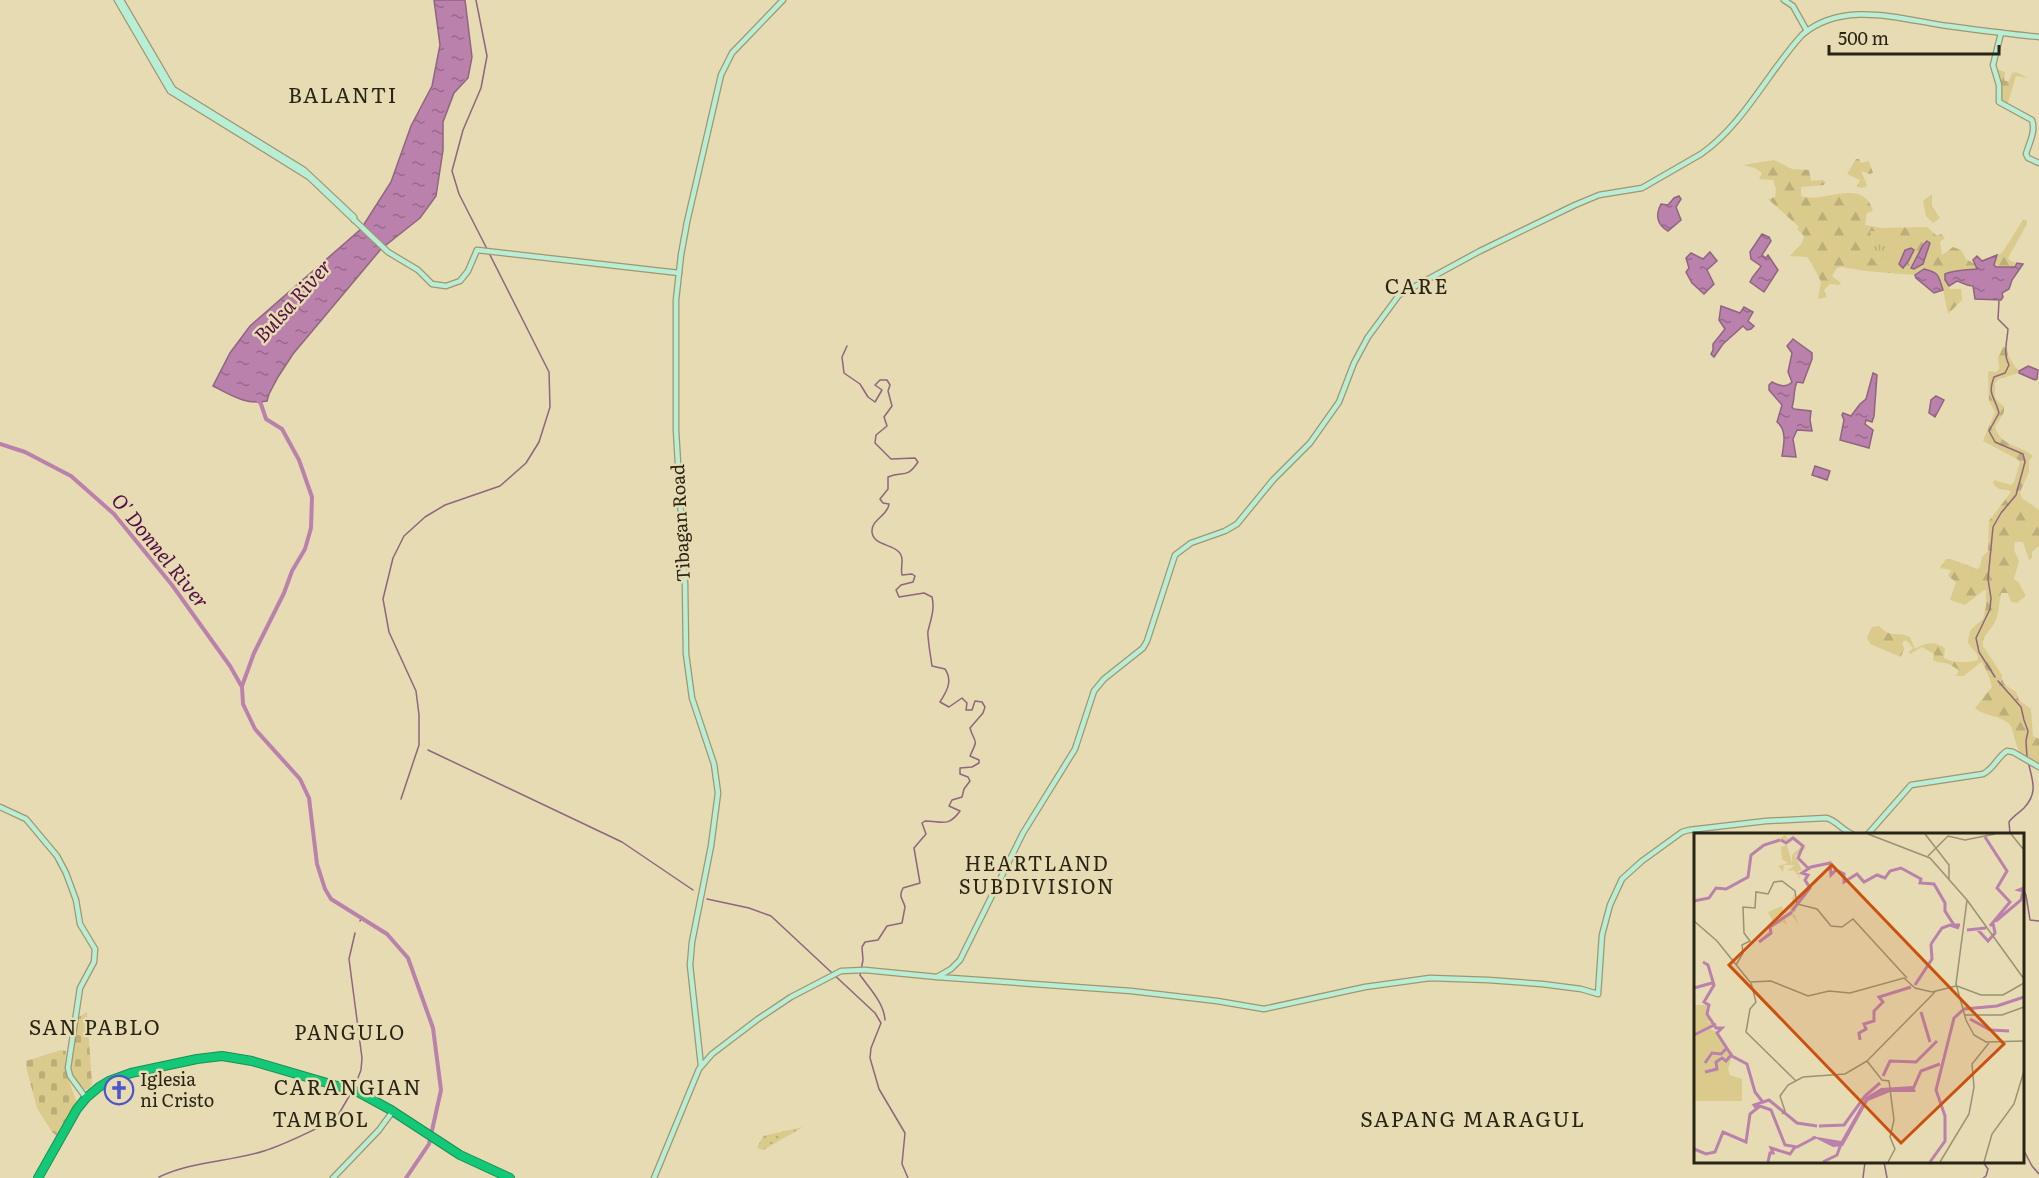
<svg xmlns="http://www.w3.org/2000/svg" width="2039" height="1178" font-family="Literata,serif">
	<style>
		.grass { fill: url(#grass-tufts) }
		.forest { fill: url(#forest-firs); fill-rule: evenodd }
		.cemetery { fill: url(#cemetery-stones) }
		.park { fill: url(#park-dots) }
		.water { fill: url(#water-ripples); stroke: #8f6580; stroke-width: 1.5 }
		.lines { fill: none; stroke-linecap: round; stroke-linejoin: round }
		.stream { stroke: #8f6580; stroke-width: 1.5 }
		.river { stroke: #bb81ad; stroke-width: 4 }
		.secondary-casing { stroke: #a09670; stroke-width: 7 }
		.highway-casing { stroke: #1b8f54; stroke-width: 10 }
		.secondary { stroke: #b8eed6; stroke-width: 4.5 }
		.highway { stroke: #13c876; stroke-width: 8 }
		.labels { text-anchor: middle; stroke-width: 5; stroke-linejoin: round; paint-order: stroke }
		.street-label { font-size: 18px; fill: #292516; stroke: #e6dbb2 }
		.poi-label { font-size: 18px; fill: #292516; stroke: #e6dbb2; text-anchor: start }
		.water-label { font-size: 20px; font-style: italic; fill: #530d48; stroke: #e6dbb2 }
		.neighbourhood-label { font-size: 20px; letter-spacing: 1.5px; fill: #292516; stroke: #e6dbb2 }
		.quarter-label { font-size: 21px; letter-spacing: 1.5px; fill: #292516; stroke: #e6dbb2 }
		.inset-river { fill: none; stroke: #bb81ad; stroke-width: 3 }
		.inset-road { fill: none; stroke: #9a9274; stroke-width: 1.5 }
		.view { fill: #cb510e; fill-opacity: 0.15; stroke: #cb510e; stroke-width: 3 }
		.inset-edge { fill: none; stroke: #292516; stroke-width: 3 }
	</style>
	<defs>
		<pattern id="grass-tufts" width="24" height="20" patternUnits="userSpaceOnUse" patternTransform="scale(1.5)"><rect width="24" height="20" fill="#dacb8c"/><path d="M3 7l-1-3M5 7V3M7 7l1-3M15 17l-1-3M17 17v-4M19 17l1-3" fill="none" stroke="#bbae78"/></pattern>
		<pattern id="forest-firs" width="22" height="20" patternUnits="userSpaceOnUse" patternTransform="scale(1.5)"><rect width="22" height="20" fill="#dacb8c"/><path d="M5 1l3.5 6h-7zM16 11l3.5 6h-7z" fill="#bbae78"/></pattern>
		<pattern id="cemetery-stones" width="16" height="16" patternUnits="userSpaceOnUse" patternTransform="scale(1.5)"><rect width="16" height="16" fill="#dacb8c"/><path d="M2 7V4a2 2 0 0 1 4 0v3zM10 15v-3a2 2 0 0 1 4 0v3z" fill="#bbae78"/></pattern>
		<pattern id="park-dots" width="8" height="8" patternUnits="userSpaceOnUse" patternTransform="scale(1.5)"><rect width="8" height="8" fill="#dacb8c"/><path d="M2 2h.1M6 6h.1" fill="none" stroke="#bbae78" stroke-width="1.8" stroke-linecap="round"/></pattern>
		<pattern id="water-ripples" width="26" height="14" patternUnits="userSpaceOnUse" patternTransform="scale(1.5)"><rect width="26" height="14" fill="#bb81ad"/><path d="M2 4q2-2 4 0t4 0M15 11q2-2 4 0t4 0" fill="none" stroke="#98698c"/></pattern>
	</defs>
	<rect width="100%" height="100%" fill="#e6dbb2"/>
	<polygon class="grass" points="1870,231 1879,232 1885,238 1906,238 1902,253 1886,264 1877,263 1869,255 1873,242"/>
	<g class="forest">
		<polygon points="1996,69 2005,72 2004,79 2005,81 2009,81 2012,73 2016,72 2028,78 2016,76 2007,106 2000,101 2000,76"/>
		<polygon points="1856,159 1859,159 1861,163 1869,161 1873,173 1869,174 1861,171 1867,185 1865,187 1861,188 1857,186 1860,180 1847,174"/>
		<path d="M1774,160L1792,169L1809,170L1811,181L1823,180L1826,182L1824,185L1801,187V196C1823,204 1863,176 1873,211L1867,213L1865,225L1881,228L1927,227L1937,236L1941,234L1945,238L1940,242L1942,255L1953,247L1961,250L1966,259L1978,266L1977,269L1956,272L1952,271L1945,280L1950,289H1961L1962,300L1948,314L1942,285L1931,270L1923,269L1915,275L1865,271L1842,267L1837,268L1832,276L1841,283L1839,285L1830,284L1824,290L1827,297L1818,299L1821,282C1817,273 1813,265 1807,257L1790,256L1802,243L1804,236L1797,229L1799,227L1768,199L1775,197L1776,189L1773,180L1759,179L1762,173L1755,168L1743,165ZM1870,231L1879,232L1885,238H1905L1902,252L1890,251L1886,264L1877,263L1869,255L1873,242Z"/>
		<polygon points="1932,194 1932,206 1940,218 1933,223 1926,216 1923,201"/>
		<polygon points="2023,220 2027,221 2027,224 2008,258 2011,261 2017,263 2015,267 1995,267 1994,265 1997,255 2002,253"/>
		<path d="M2003,347H2007L2008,355L2019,373L1999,379L1995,383V398L2004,407V412L1995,427C2001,447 2019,444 2033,456L2029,461V472L2020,492L2022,498L2039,510V546L2032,552V558L2029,560L2023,542H2015L2014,550L2019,561L2014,579L2019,583L2026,596L2019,601L2018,603L2011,602L2008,593H2001C1999,603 1999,615 1994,624C1989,632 1982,635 1983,646L2002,675V679L2005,685L2016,692L2019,700L2031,709L2033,736L2039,739V763L2020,753C2015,744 2014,732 2010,725C2002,715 1985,717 1975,708L1992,687C1990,679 1986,667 1981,662L1964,676H1956L1959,670C1955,668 1949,663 1944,663C1939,662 1938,663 1933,660L1934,654L1922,647L1910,654L1909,652L1913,648L1906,640L1902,643L1904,648L1901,657L1870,644L1867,637L1872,627L1879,626C1893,640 1896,630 1910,637L1915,649C1926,642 1934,641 1945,648L1944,658C1951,663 1969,663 1978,660L1977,654L1968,643C1969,628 1972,629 1983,619L1986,606V590H1984L1965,605L1950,600L1956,582L1948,576L1951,570L1940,568L1946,559H1951L1977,569L1980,567L1982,557L1988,551L1989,521L2011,492L2008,490C2001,490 1996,489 1993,483L1994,480L2011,485L2014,482L2020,462L2017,459L1983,441L1995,412L1989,401L1988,374L1989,371L1996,372C2002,367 1998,364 1998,358Z"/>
	</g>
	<g class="cemetery">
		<polygon points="87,1012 92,1084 89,1089 83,1090 70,1074 69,1061 77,1018"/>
		<polygon points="61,1050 66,1051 65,1070 77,1103 58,1137 52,1132 37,1108 26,1067 26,1061"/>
	</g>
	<polygon class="park" points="803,1127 763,1150 757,1148 763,1136"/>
	<g class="water">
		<path d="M434,0H465L472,57L468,78L454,93L443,122V150L436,196L420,218L381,249L293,354L278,377L269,394L267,401C245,405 233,396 213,386L230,353L250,326L361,229L391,182L411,126L432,86L440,45Z"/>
		<path d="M1679,196L1681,199L1676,207L1681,220L1668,231C1657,225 1655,215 1661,204L1668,205L1674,198Z"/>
		<path d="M1762,234L1769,237L1771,241L1762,255L1766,258L1768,255L1778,270L1764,292L1750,282C1753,274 1757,273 1761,266L1751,259L1750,252Z"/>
		<polygon points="1927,241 1930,243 1923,264 1914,269 1911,268 1923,245"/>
		<polygon points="1911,248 1914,250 1909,260 1903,268 1899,264 1905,250"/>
		<polygon points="1710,252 1717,261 1707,270 1714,284 1704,294 1692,283 1686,272 1689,268 1686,258 1691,253 1703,259"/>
		<path d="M1997,255L1994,265L1996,267H2015L2017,263L2023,264L2012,280L2009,289L2002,293L2003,297L2001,300L1975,299L1973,286C1967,286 1963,283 1957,281L1949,286L1945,280V274C1954,270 1967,270 1977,269L1973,260L1977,256L1982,261Z"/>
		<path d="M1924,269C1940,273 1938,275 1943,290L1934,293L1916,278L1915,275Z"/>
		<polygon points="1721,306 1740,313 1744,307 1753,312 1748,321 1754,326 1751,329 1747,330 1743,326 1723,344 1714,357 1711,354 1713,350 1713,344 1725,329 1719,320"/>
		<path d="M1793,339L1812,353V359L1803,383L1797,382C1793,391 1795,399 1792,407L1794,409L1811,411L1810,420L1812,431L1797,430L1793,439L1796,457L1782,456C1784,444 1787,430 1777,422L1782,405L1769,390V385L1772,382C1780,386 1786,388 1792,382L1788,372L1792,353L1787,346Z"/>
		<polygon points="2028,366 2038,370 2037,379 2035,380 2019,373 2019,371"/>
		<polygon points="1873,373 1877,375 1874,416 1872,422 1866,420 1865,424 1873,430 1869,448 1840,440 1844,420 1842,415 1843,413 1851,416 1860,404 1866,399"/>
		<polygon points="1936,396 1944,400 1935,417 1929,413 1931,400"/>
		<polygon points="1815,466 1830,471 1827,480 1812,475"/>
	</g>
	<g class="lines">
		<g class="stream">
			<polyline points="476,0 487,56 481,88 463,130 452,171 459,194 487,249"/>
			<path d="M847,346L842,357L844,373L860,384L868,397L875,402L882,390L875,385L880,380H887L890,385L888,391L892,406L884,417L887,426L876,435L875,443L891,459L915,458L918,462C906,480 903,470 888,477V489L880,499L883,503L889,504C888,516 871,519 872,532C873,545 892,544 899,552C905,558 900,567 902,575L912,574L915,576L913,582L901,585L896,590L899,597L924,593L932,597C935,609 931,619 928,631C927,635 931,659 932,666L945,669C953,681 947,691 940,702L949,707L962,698L967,703L966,710H972L975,701L982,702L985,707L983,713L970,728C975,745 979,737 970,756L979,760V763L972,767L960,768V774L968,777L970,781L964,789L962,797L952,800L949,806L960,811C948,828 941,821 925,821L922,823L926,834L914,848L920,883L903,888C898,898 903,898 905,907L902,923L887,926L878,940L865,942L862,947L863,960L860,975C870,989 884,1003 885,1020"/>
			<path d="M1995,677L1979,652L1976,638L1990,609L1991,598L1988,579L1993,527L2001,513L2016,495L2025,462L2023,454L1995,442L1989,431L1999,413C1995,396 1987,396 1994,377L2005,373L2009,365C2003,354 2007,342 2008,329L1998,319L1999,301"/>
			<polyline points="1998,681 2021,707 2024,720 2028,731 2026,741 2027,757"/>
			<polyline points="428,750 622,842 693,890"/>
			<polyline points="401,799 419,745 419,715 416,691 389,632 383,599 393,558 404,536 425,517 445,505 500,486 526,463 539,442 550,407 549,372 489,253"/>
			<path d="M2010,834L2009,822C2013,816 2019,813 2024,808C2039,792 2032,780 2028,761"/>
			<polyline points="2022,874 2022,885"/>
			<polyline points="2022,887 2026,895 2030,920 2039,921"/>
			<polyline points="707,899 749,908 771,916 875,1013 881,1023 871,1048 870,1058 879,1089 905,1133 902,1164 908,1178"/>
			<polyline points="360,921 362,917"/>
			<polyline points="354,1088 361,1070 362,1058 349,959 355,933"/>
			<polyline points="2022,1147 2032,1166 2039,1174"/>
			<polyline points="1884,1162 1887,1178"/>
			<polyline points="1983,1162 1988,1169 1986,1176 1983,1178"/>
			<path d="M159,1177C193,1161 229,1162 264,1151C287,1144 310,1131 333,1121L337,1117L351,1093"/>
			<polyline points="1863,1178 1865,1162"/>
		</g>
		<g class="river">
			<polyline points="0,444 25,452 71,476 114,514 172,585 230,666 242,687 243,704 255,729 300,779 309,798 317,864 325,889 331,899 387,934 408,958 433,1028 441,1090 429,1144 406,1178"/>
			<polyline points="242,686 254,653 284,593 292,571 305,549 311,528 312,497 299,460 282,429 266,419 261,404 257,399"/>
		</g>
		<g class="secondary-casing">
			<g id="secondary">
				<polyline points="117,0 170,91 309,177 388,252 418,270 432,284 446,286 460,281 468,271 477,250 679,273"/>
				<polyline points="121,0 173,89 304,170 354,217 354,220"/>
				<polyline points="1784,0 1793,6 1807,31"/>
				<path d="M2001,33L1993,65L1999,85V102L2032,120C2036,132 2029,143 2026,154L2028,158L2039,163"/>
				<polyline points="0,807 26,819 57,856 66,873 76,900 80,924 95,949 94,962 80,988 68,1068 70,1076 86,1098"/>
				<path d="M1868,834L1911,785L1983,774C1994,769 1997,757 2007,751L2013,752L2039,767"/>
				<path d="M937,977L1131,991L1217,1001L1264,1009L1365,987L1430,978L1488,980L1542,984L1581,989L1598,994L1602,935L1610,905L1622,879L1642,861L1682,832L1689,830L1766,821L1826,818C1836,820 1842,830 1852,834"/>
				<polyline points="701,1066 690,965 692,942 711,846 718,793 714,764 692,698 686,654 685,583 676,430 676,300 681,255 687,222 721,75 732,53 783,0"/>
				<polyline points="333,1178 379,1130 393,1111"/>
				<path d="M654,1178L699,1069L712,1054L758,1019L791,997L841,971L865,970L937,977L951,969L960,960L1023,833L1075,749L1094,691L1104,679L1143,648L1147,641L1175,555L1191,543L1225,531L1237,524L1273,480L1310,443L1339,402L1354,363L1368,337L1399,295L1480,251L1575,205L1599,195L1642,188L1701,154C1744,124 1768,72 1802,35C1843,0 1899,19 1948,26C1978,30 2008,34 2039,37"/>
			</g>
		</g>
		<g class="highway-casing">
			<polyline id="highway" points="38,1178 77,1109 86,1098 99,1087 109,1081 131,1073 197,1059 222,1056 252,1061 358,1092 391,1110 460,1155 510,1178"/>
		</g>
		<use href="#secondary" class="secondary"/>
		<use href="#highway" class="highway"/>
	</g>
	<defs>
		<g id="church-ring" transform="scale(1.5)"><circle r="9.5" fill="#e6dbb2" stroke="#4e55cb" stroke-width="1.5"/><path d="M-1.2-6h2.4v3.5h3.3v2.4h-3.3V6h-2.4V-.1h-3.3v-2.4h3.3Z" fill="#4e55cb"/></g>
	</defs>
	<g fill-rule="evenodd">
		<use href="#church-ring" x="119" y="1090"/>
	</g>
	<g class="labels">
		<g class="street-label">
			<text transform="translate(681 523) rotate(-93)" y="6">Tibagan Road</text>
		</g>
		<g class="poi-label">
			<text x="140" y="1086">Iglesia<tspan x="140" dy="21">ni Cristo</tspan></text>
		</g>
		<g class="water-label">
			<text transform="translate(293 301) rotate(-48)" y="7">Bulsa River</text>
			<text transform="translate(160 551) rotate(51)" y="7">O' Donnel River</text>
		</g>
		<g class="neighbourhood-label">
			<text x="1037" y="871">HEARTLAND<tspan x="1037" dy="23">SUBDIVISION</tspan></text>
			<text x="350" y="1040">PANGULO</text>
			<text x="321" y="1127">TAMBOL</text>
		</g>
		<g class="quarter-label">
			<text x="343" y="103">BALANTI</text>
			<text x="1417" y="294">CARE</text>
			<text x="95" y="1035">SAN PABLO</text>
			<text x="348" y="1095">CARANGIAN</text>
			<text x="1473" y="1127">SAPANG MARAGUL</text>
		</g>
	</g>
	<g transform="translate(1694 833)">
		<rect width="330" height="330" fill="#e6dbb2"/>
		<path d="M0,172H14L12,176L16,188H11L22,191L16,196L23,199L31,214L39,220L34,236L36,242L48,246V268H0Z" fill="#dacb8c"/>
		<path d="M91,2L94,6L102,5L112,15L101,23L108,37L104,38L106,46L100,37L93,38L101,32H90L89,39L84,33L94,30L88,26L87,14L93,12L98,31V22L108,13L98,6L77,11ZM100,58L102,78L97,81L101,82L105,93L98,82L91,86L93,92L89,89L78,94V99L72,105L68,106L80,91L74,79L88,73L89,78L80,86L84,88L88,83H95Z" fill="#dacb8c"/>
		<path d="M219,253L222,259H196L174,268L149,313L139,314L117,303L147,308L172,264L187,255Z" fill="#bb81ad"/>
		<path class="inset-river" d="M291,4L313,38L303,55L316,69L296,93M87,7L92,10L99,5L109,13L104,25L114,35M0,68L15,65L22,55L32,56L54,44L57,22L70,12L86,7M98,78L116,55L111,47L114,42L108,40L117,34L136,30L137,42L142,37L150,41V49L163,41L170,49L183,42L191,45L196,38L207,35L227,46L226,50L240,51L251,70V78L260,92H266M302,88L327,67L329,58L325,57L330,55M273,97L292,95M284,97L294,108L301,100L299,90M65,109L77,100L76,94L98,79M237,111L248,95L256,92L265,95M9,129L14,132L20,152L10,169L15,172L13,181L22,195H28L23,200L38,223L53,231L61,259L68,268M221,152L238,126L237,111M0,155L18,150M227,179L236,209M276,186L296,197M297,197L315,198M0,202L22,191M166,207L165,200L172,196L170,191L180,188V178L189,169L185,164L217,154M11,230L18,220L27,221L32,216M11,239L23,236L22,229L28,225L32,228L38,221M189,243L196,228L222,229L243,208M219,256L227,238L246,231M62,275L60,272L75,267L103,290L123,293M125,293L150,292L171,263L186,250M0,316L12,321L21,319L29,299L52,309L56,281L66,273L77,277L91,312L103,314L122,304M74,329L76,320H79L77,315L96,321L101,314M129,329L143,322L147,311M236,329L251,308V283L242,257L260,185L270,176L303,173L330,164"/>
		<path class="inset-road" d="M174,1L236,25L273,67L262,151L272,187L280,202L292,209L330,208M231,1L255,32V46M317,1L330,17M234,23L254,3L271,7L301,1M273,67L330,146M0,88L23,108L56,149L77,148L114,163L135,158L156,160L210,145L221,155L238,159L262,153M42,132L49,120L48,112L56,108L50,100L49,74L61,75L62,59L74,61L80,49L88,48L101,58L103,71L123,76L137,93L148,94L159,86L213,145M57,150L62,169L56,176L52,199L102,248M263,153L287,162H309L330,150M271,182H308L330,174M88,281L91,278L86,263L94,252L109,244L151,241L173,228M194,329L201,316L196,304L200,287L195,248L188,247L173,228L241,159M246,329L275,281L280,254L278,231L295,210M290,329L298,301L320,271L330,238"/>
		<path class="view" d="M138,32L310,211L207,310L35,132Z"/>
		<rect width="330" height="330" class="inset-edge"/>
	</g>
	<path d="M1829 45v9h170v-9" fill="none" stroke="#292516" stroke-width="3"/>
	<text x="1838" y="45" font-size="18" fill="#292516" stroke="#e6dbb2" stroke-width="4.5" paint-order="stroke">500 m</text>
</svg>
